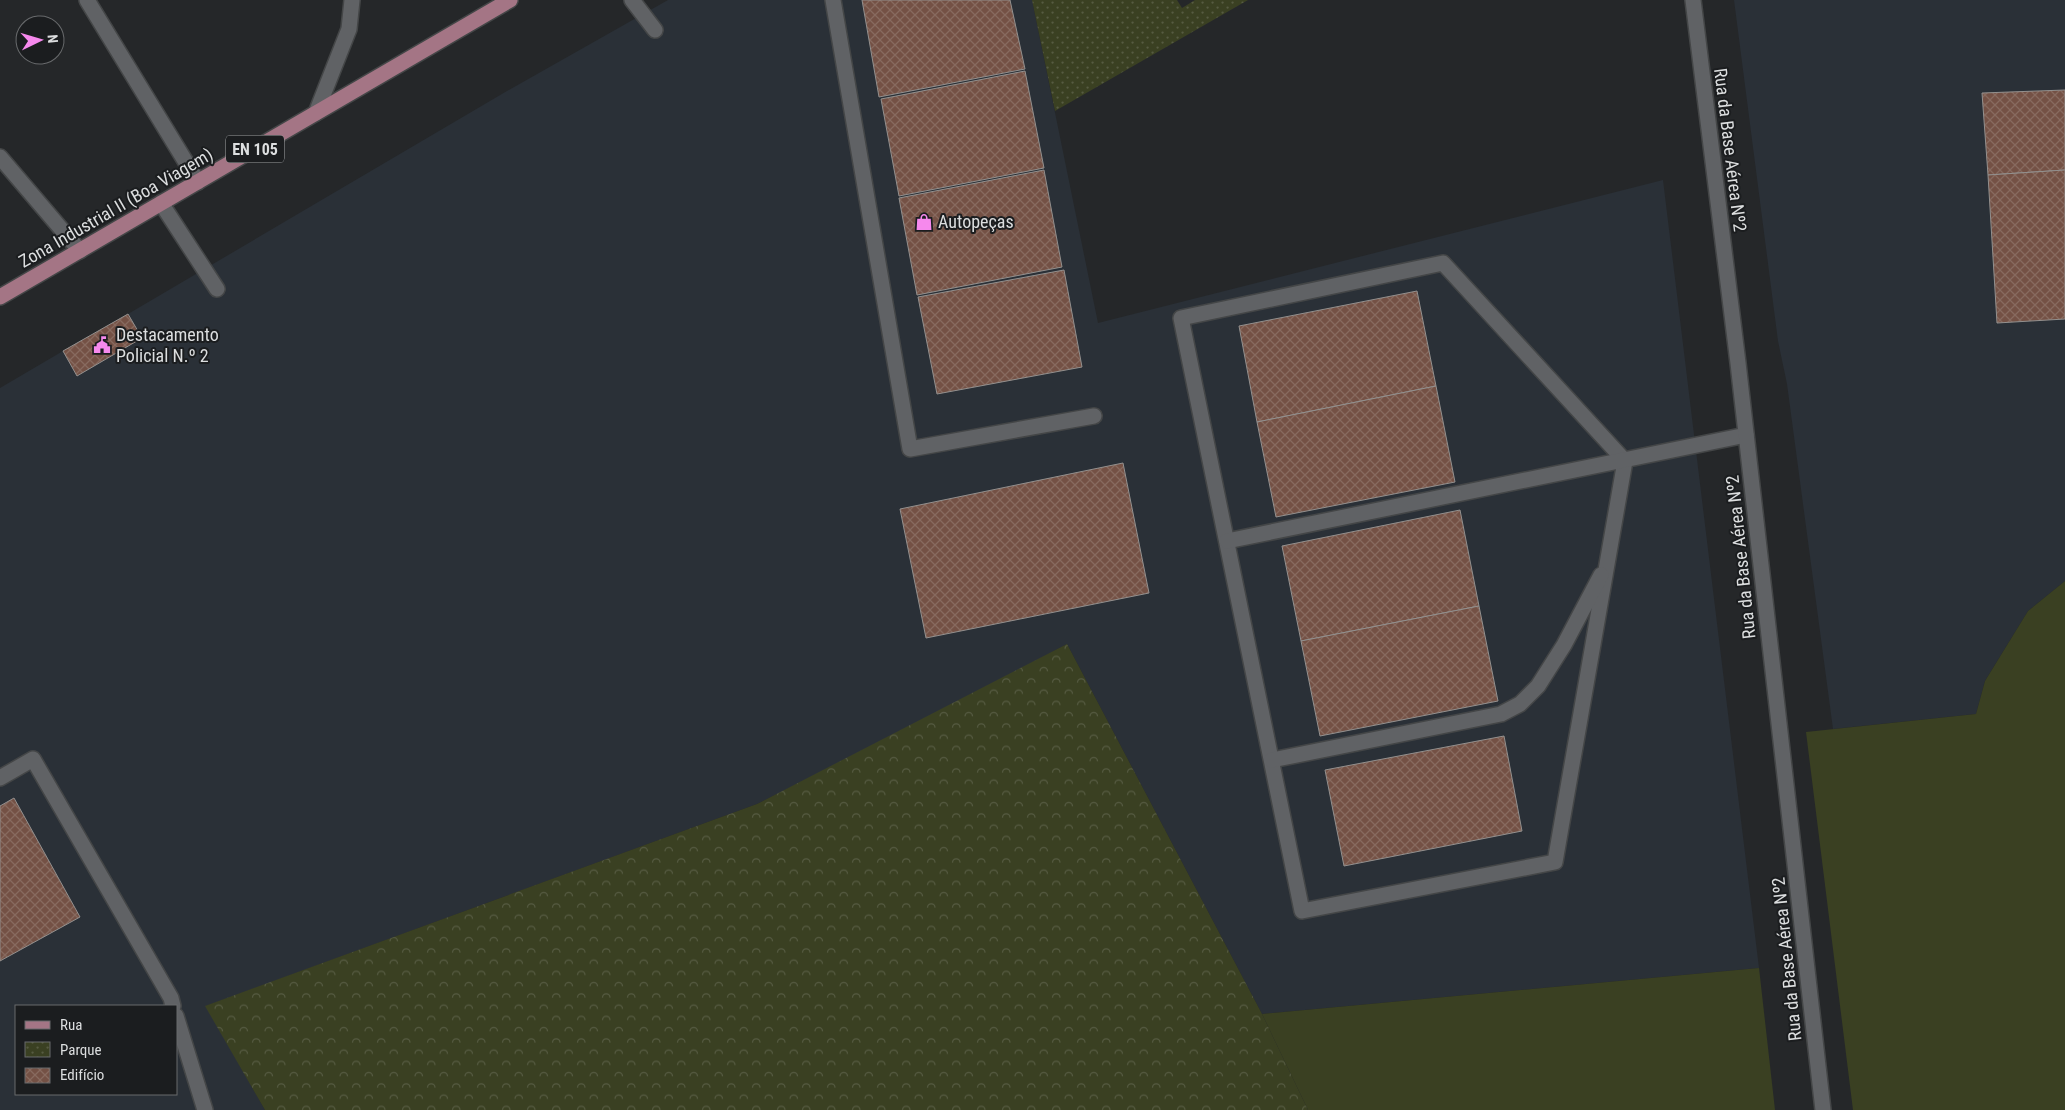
<svg xmlns="http://www.w3.org/2000/svg" width="2065" height="1110" font-family="'Roboto Condensed',sans-serif">
	<style>
		.built { fill: #2a3037; fill-rule: evenodd }
		.grass { fill: #3a4022 }
		.forest { fill: url(#forest-crowns) }
		.park { fill: url(#park-dots) }
		.building { fill: url(#building-cross-hatch); stroke: #93908e }
		.lines { fill: none; stroke-linecap: round; stroke-linejoin: round }
		.lane-casing { stroke: #444647; stroke-width: 18 }
		.street-casing { stroke: #444647; stroke-width: 18 }
		.primary-casing { stroke: #444647; stroke-width: 18 }
		.lane { stroke: #606265; stroke-width: 15 }
		.street { stroke: #606265; stroke-width: 15 }
		.primary { stroke: #a47585; stroke-width: 15 }
		.labels { text-anchor: middle; stroke-width: 4; stroke-linejoin: round; paint-order: stroke }
		.shield { fill: #1b1d1f; stroke: #a2a4a5; stroke-width: 1 }
		.shield-label { font-size: 16px; font-weight: bold; fill: #dcdedf }
		.street-label { font-size: 18px; fill: #dcdedf; stroke: #1b1d1f }
		.poi-label { font-size: 18px; fill: #dcdedf; stroke: #1b1d1f; text-anchor: start }
	</style>
	<defs>
		<pattern id="forest-crowns" width="20" height="18" patternUnits="userSpaceOnUse" patternTransform="scale(1.25)"><rect width="20" height="18" fill="#3a4022"/><path d="M2 6a3 3 0 1 1 6 0M12 15a3 3 0 1 1 6 0" fill="none" stroke="#565b42"/></pattern>
		<pattern id="park-dots" width="8" height="8" patternUnits="userSpaceOnUse" patternTransform="scale(1.25)"><rect width="8" height="8" fill="#3a4022"/><path d="M2 2h.1M6 6h.1" fill="none" stroke="#565b42" stroke-width="1.8" stroke-linecap="round"/></pattern>
		<pattern id="building-cross-hatch" width="8" height="8" patternUnits="userSpaceOnUse" patternTransform="scale(1.25)"><rect width="8" height="8" fill="#745145"/><path d="M0 0l8 8M0 8l8-8" fill="none" stroke="#876a5f"/></pattern>
	</defs>
	<rect width="100%" height="100%" fill="#252729"/>
	<g class="built">
		<path d="M668,0H1032L1098,323L1663,180L1759,968L1262,1014L1067,644L939,713L757,804L206,1006L265,1110H0V388L63,351L77,375L142,339L128,314L507,91ZM16,1006H176V1094H16Z"/>
		<polygon points="1734,0 2065,0 2065,581 2028,611 1985,681 1976,714 1833,729 1787,384 1778,341"/>
	</g>
	<g class="grass">
		<polygon points="2065,581 2065,1110 1853,1110 1806,732 1976,714 1985,681 2028,611"/>
		<polygon points="1759,968 1775,1110 1308,1110 1262,1014"/>
	</g>
	<polygon class="forest" points="1067,644 1262,1014 1308,1110 265,1110 205,1006 757,804"/>
	<polygon class="park" points="1032,0 1177,0 1182,8 1195,0 1248,0 1055,111"/>
	<g class="building">
		<polygon points="862,0 1010,0 1025,69 879,97"/>
		<polygon points="1025,71 1044,168 899,196 881,99"/>
		<polygon points="2065,90 2065,170 1988,175 1982,93"/>
		<polygon points="1044,170 1062,267 917,295 899,198"/>
		<polygon points="2065,170 2065,319 1997,323 1988,175"/>
		<polygon points="1064,270 1082,367 937,394 918,297"/>
		<polygon points="1417,291 1436,386 1257,422 1239,326"/>
		<polygon points="128,314 142,338 77,376 63,351"/>
		<polygon points="1436,386 1455,482 1276,517 1257,422"/>
		<polygon points="1123,463 1149,593 926,638 900,509"/>
		<polygon points="1460,510 1479,606 1301,641 1282,546"/>
		<polygon points="1479,606 1498,701 1320,736 1301,641"/>
		<polygon points="1504,736 1522,831 1344,866 1325,770"/>
		<polygon points="14,798 80,917 0,961 0,806"/>
	</g>
	<g class="lines">
		<g class="lane-casing">
			<g id="lane">
				<polyline points="87,0 198,182"/>
				<polyline points="632,0 655,30"/>
				<polyline points="833,0 910,449 1094,416"/>
				<polyline points="316,113 349,29 352,0"/>
				<polyline points="0,157 80,251"/>
				<polyline points="161,203 217,289"/>
				<polygon points="1443,263 1625,461 1555,862 1302,911 1181,318"/>
				<polyline points="1227,541 1746,435"/>
				<polyline points="1272,760 1501,714 1520,704 1538,686 1564,645 1601,575"/>
				<polyline points="0,778 33,759 171,998 173,1006"/>
				<polyline points="176,1016 205,1110"/>
			</g>
		</g>
		<g class="street-casing">
			<polyline id="street" points="1693,0 1738,363 1823,1110"/>
		</g>
		<g class="primary-casing">
			<polyline id="primary" points="0,297 510,0"/>
		</g>
		<use href="#lane" class="lane"/>
		<use href="#street" class="street"/>
		<use href="#primary" class="primary"/>
	</g>
	<defs>
		<g id="shop-bare" transform="scale(1.35)"><path d="M-5-2.5h2.3a2.7 3.5 0 0 1 5.4 0H5L5.5 6h-11ZM-1.5-2.5h3a1.5 2.3 0 0 0-3 0Z" fill="#f689ed" stroke="#1b1d1f" stroke-width="2.5" paint-order="stroke"/></g>
		<g id="civic-bare" transform="scale(1.35)"><path d="M-.6-6.5H3V-4.5H.6V-3L4-1V1h2V6H-6V1h2V-1L-.6-3ZM-1.2 2.5V6h2.4V2.5Z" fill="#f689ed" stroke="#1b1d1f" stroke-width="2.5" paint-order="stroke"/></g>
	</defs>
	<g fill-rule="evenodd">
		<use href="#shop-bare" x="924" y="222"/>
		<use href="#civic-bare" x="102" y="345"/>
	</g>
	<g class="labels">
		<rect class="shield" x="226" y="135.5" width="58" height="27" rx="4"/>
		<g class="shield-label">
			<text x="255" y="155">EN 105</text>
		</g>
		<g class="street-label">
			<text transform="translate(1730 150) rotate(83)" y="6">Rua da Base Aérea Nº2</text>
			<text transform="translate(116 208) rotate(-30)" y="6">Zona Industrial II (Boa Viagem)</text>
			<text transform="translate(1741 557) rotate(-96)" y="6">Rua da Base Aérea Nº2</text>
			<text transform="translate(1787 959) rotate(-96)" y="6">Rua da Base Aérea Nº2</text>
		</g>
		<g class="poi-label">
			<text x="938" y="228">Autopeças</text>
			<text x="116" y="341">Destacamento<tspan x="116" dy="21">Policial N.º 2</tspan></text>
		</g>
	</g>
	<rect x="15" y="1005" width="162" height="90" fill="#1b1d1f" stroke="#686a6c"/>
	<rect x="25" y="1021" width="25" height="8" fill="#a47585" stroke="#686a6c"/>
	<text x="60" y="1030" font-size="15" fill="#dcdedf">Rua</text>
	<rect x="25" y="1042" width="25" height="15" fill="url(#park-dots)" stroke="#686a6c"/>
	<text x="60" y="1055" font-size="15" fill="#dcdedf">Parque</text>
	<rect x="25" y="1068" width="25" height="15" fill="url(#building-cross-hatch)" stroke="#686a6c"/>
	<text x="60" y="1080" font-size="15" fill="#dcdedf">Edifício</text>
	<g transform="translate(40 40) rotate(85)"><circle r="24" fill="#1b1d1f" stroke="#686a6c"/>
	<path d="M0-4L9 19L0 12L-9 19Z" fill="#f689ed"/>
	<text y="-8" font-size="14" font-weight="bold" text-anchor="middle" fill="#dcdedf">N</text>
	</g>
</svg>
